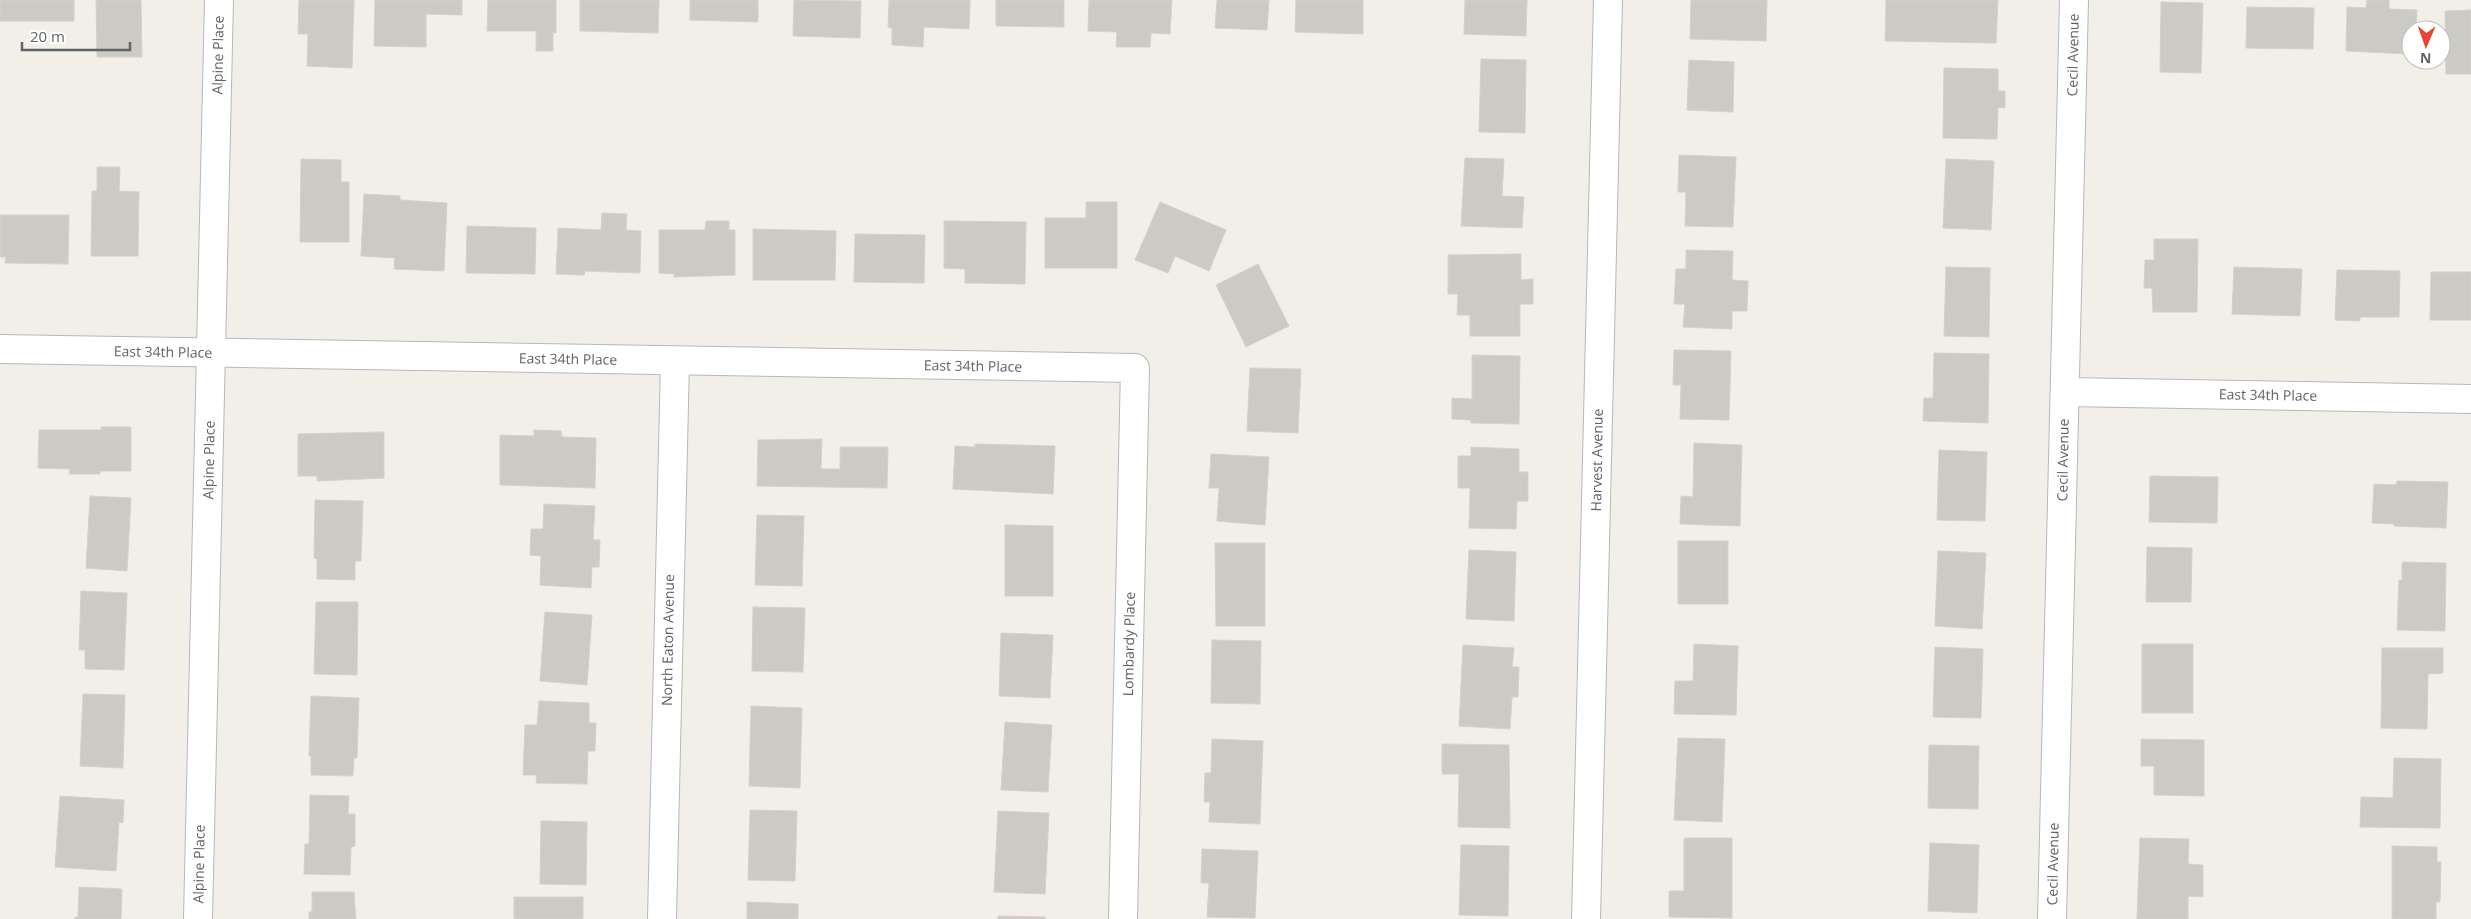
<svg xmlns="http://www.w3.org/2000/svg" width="2471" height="919" font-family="'Open Sans',sans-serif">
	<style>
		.building { fill: #cccac5; stroke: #d6d1c6 }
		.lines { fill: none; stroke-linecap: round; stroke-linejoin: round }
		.minor-casing { stroke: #b5b8bc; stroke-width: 30 }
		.minor { stroke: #fff; stroke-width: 28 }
		.labels { text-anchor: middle; stroke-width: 4; stroke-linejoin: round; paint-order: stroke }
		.street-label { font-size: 14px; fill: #5f6368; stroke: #fff }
	</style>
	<rect width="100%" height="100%" fill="#f1efe8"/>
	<g class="building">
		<rect x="0" y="0" width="74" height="21"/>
		<polygon points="96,0 141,0 142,57 97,57"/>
		<polygon points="299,0 354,0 352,68 307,66 308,34 298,34"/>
		<polygon points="375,0 462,0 462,15 426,14 426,47 374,46"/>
		<polygon points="488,0 556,0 556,33 553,32 553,51 536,51 536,31 487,31"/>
		<polygon points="580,0 659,0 658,33 580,31"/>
		<polygon points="690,0 758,0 758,22 690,20"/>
		<polygon points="794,0 861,1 860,38 793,36"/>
		<polygon points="889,0 970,0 969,29 924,27 923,47 892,45 892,28 888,27"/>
		<polygon points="996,0 1064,0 1064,27 996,26"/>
		<polygon points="1089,0 1172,0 1170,34 1151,33 1150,47 1116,47 1117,32 1088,31"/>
		<polygon points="1217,0 1269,0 1267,30 1215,28"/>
		<polygon points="1296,0 1363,0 1363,34 1295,32"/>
		<polygon points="1465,0 1527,0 1526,36 1464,34"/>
		<polygon points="1691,0 1767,0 1766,41 1690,39"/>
		<polygon points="1886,0 1998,0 1996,43 1885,41"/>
		<polygon points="2367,0 2389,0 2389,9 2417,10 2416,30 2411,30 2411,54 2346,51 2347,7 2366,8"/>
		<polygon points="2161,2 2203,3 2201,73 2160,72"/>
		<polygon points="2247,7 2314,8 2313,49 2246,48"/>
		<polygon points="2471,10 2471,74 2446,74 2445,11"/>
		<polygon points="1481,59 1526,60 1525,133 1479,132"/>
		<polygon points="1689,60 1734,62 1733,112 1687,110"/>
		<polygon points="1944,68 1998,69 1998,91 2005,91 2005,108 1998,107 1997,139 1943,138"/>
		<polygon points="1679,155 1736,157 1733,227 1685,226 1686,192 1678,192"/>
		<polygon points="1465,158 1504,159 1502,196 1524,197 1522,228 1461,226"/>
		<polygon points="301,159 341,160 341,182 349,182 349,242 300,242"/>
		<polygon points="1946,159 1994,161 1991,230 1943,228"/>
		<polygon points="97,167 120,167 119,191 139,192 138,256 91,256 92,191 97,191"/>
		<polygon points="364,194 400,196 400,200 447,203 444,271 394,269 395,258 361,256"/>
		<polygon points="1086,202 1117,202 1117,268 1045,268 1045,218 1086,218"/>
		<polygon points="1160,202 1226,230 1209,271 1175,256 1168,273 1135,260"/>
		<polygon points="602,213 627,214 626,230 641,231 640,273 585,271 584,275 556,274 558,228 601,230"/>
		<polygon points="0,215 69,215 68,264 5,263 6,257 0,257"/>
		<polygon points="706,221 729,221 729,230 735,230 735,275 674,277 674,274 659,273 659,230 705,230"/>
		<polygon points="944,221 1026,222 1025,284 965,283 965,269 944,268"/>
		<polygon points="467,226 536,228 535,274 466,273"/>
		<polygon points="753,229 836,231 835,280 753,280"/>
		<polygon points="855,234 925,235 924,283 854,282"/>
		<polygon points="2154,239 2198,239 2197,312 2153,312 2152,288 2144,288 2145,260 2154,260"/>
		<polygon points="1686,250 1733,251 1732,280 1748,281 1747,311 1732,311 1732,329 1683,327 1685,304 1674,304 1676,269 1686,269"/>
		<polygon points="1521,254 1521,280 1533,279 1533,304 1520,304 1520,336 1470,336 1470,315 1457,315 1458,294 1448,294 1448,255"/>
		<polygon points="1258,264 1289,326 1246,347 1216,285"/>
		<polygon points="1946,267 1990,268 1989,337 1944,336"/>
		<polygon points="2234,267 2302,269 2300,316 2232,314"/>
		<polygon points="2337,270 2400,271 2399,317 2360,317 2360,321 2335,320"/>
		<polygon points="2431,272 2471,272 2471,320 2430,320"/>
		<polygon points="1674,350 1731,351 1729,420 1680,419 1681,385 1673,385"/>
		<polygon points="1934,353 1989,354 1988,423 1923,421 1924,398 1933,398"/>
		<polygon points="1472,355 1520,356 1519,424 1471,423 1471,420 1452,419 1452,398 1472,399"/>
		<polygon points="1250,368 1301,369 1298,433 1247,431"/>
		<polygon points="101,427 131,427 131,471 100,471 100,474 69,474 70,469 38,468 39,430 101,430"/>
		<polygon points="534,430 561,431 562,437 596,438 595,488 500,485 500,435 534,436"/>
		<polygon points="384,432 384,478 317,481 317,476 298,476 298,434"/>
		<polygon points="822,439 821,469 840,469 840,447 888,447 887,488 757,486 758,440"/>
		<polygon points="1694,443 1742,445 1740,526 1680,524 1681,496 1693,497"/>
		<polygon points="975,444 1055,446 1053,494 953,489 955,446 975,447"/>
		<polygon points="1471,447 1519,449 1519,472 1528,472 1528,501 1517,501 1516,529 1469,528 1470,488 1458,488 1458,456 1471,456"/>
		<polygon points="1939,450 1987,452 1985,521 1937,520"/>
		<polygon points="1211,454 1269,457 1265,525 1217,521 1219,488 1209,488"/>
		<polygon points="2150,476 2218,477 2217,523 2149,522"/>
		<polygon points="2397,481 2448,482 2446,528 2394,526 2394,524 2372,523 2374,484 2396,485"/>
		<polygon points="90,496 131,498 127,571 86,568"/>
		<polygon points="315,500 363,501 361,561 355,561 355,580 317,579 317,559 314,558"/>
		<polygon points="544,504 595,506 593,540 600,540 599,567 592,567 591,588 540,585 541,556 530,555 531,529 543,529"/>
		<polygon points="757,515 804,516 802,586 755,585"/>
		<polygon points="1005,525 1053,526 1053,596 1005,596"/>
		<rect x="1678" y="541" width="50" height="63"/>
		<polygon points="1215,543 1265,543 1265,626 1216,626"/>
		<polygon points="2147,547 2192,548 2191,602 2146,602"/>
		<polygon points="1469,550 1516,552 1514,621 1466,619"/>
		<polygon points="1938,551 1986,553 1982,629 1935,626"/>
		<polygon points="2402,562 2446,563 2445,631 2397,630 2399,580 2402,580"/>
		<polygon points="81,591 127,593 124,670 85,669 85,650 79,650"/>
		<polygon points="316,602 358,602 357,675 314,674"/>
		<polygon points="753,607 805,608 803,672 752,671"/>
		<polygon points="545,612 592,615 587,685 540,681"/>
		<polygon points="1001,633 1053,635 1050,698 999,696"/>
		<polygon points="1212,640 1261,641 1260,704 1211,703"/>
		<polygon points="1694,644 1738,646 1736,715 1674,714 1675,681 1693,681"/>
		<rect x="2142" y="644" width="51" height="69"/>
		<polygon points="1463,645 1514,648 1512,667 1519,667 1518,697 1512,697 1510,729 1459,726"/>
		<polygon points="1935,647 1983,649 1981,718 1933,717"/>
		<polygon points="2382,648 2443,648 2443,673 2428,674 2427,729 2381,728"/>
		<polygon points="83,694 125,695 123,768 80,766"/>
		<polygon points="311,696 359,698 357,758 354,758 353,776 311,775 311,756 309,756"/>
		<polygon points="539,701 589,703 589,723 596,723 595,751 588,751 587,784 536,783 537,775 523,775 525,725 537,725"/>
		<polygon points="751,706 802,708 800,788 749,786"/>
		<polygon points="1005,722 1052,725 1048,792 1001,790"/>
		<polygon points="1678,738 1725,739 1722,822 1674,820"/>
		<polygon points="1212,739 1263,741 1260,824 1209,822 1210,802 1204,802 1205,773 1211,773"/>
		<polygon points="2141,739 2204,740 2204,796 2154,795 2154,766 2141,766"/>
		<polygon points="1442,744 1509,745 1510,828 1458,827 1459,774 1442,774"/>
		<polygon points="1929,745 1979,746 1978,809 1928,808"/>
		<polygon points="2394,758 2441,759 2440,828 2360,827 2361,797 2393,798"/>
		<polygon points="310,795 349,796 348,814 355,814 355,846 351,847 350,875 304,874 305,844 309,844"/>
		<polygon points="60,796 124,800 123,823 119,822 116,871 55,867"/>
		<polygon points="750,810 797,811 795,881 748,880"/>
		<polygon points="998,811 1049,813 1045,894 994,892"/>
		<polygon points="541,821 587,822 586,885 540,884"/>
		<polygon points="1684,838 1732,838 1732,918 1669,917 1669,891 1684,891"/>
		<polygon points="2140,838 2189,839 2188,864 2203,865 2203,897 2188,896 2188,919 2137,919"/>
		<polygon points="1930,843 1979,845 1977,913 1928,911"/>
		<polygon points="1461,845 1509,846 1508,916 1459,915"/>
		<polygon points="2392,846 2437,847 2437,862 2441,862 2440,902 2436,902 2436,919 2392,919"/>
		<polygon points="1202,849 1258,851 1255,918 1207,917 1209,883 1201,883"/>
		<polygon points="79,887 122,889 121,919 75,919 75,917 78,917"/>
		<polygon points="312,892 354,892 356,919 309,919 309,912 312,912"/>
		<rect x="514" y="897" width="69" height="22"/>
		<polygon points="747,902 798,904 798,919 747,919"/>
		<polygon points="998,916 1045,917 1045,919 998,919"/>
	</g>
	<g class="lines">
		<g class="minor-casing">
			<g id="minor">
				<polyline points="0,349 1135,368 1123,919"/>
				<polyline points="2065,392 2471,399"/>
				<polyline points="198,919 219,0"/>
				<polyline points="662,919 675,361"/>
				<polyline points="1586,919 1608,0"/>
				<polyline points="2052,919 2074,0"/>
			</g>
		</g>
		<use href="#minor" class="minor"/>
	</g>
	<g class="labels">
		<g class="street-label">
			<text transform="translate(218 55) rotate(-89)" y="5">Alpine Place</text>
			<text transform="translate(2073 55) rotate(-89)" y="5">Cecil Avenue</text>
			<text transform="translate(163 352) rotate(1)" y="5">East 34th Place</text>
			<text transform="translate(568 359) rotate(1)" y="5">East 34th Place</text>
			<text transform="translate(973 366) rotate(1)" y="5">East 34th Place</text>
			<text transform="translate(2268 395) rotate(1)" y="5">East 34th Place</text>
			<text transform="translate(209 460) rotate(-89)" y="5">Alpine Place</text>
			<text transform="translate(1597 460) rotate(-89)" y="5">Harvest Avenue</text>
			<text transform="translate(2063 460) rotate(-89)" y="5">Cecil Avenue</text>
			<text transform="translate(668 640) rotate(-89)" y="5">North Eaton Avenue</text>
			<text transform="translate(1129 644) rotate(-89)" y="5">Lombardy Place</text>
			<text transform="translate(199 864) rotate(-89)" y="5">Alpine Place</text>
			<text transform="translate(2053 864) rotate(-89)" y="5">Cecil Avenue</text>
		</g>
	</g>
	<g transform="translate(2426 45) rotate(182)"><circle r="24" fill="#ffffff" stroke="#bfc1c3"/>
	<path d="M0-4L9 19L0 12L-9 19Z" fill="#ea4335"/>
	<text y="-8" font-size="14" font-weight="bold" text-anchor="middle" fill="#5f6368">N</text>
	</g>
	<path d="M22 42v8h108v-8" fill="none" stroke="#5f6368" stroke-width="2.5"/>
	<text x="30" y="42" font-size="15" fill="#5f6368" stroke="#ffffff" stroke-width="4" paint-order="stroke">20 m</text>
</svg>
